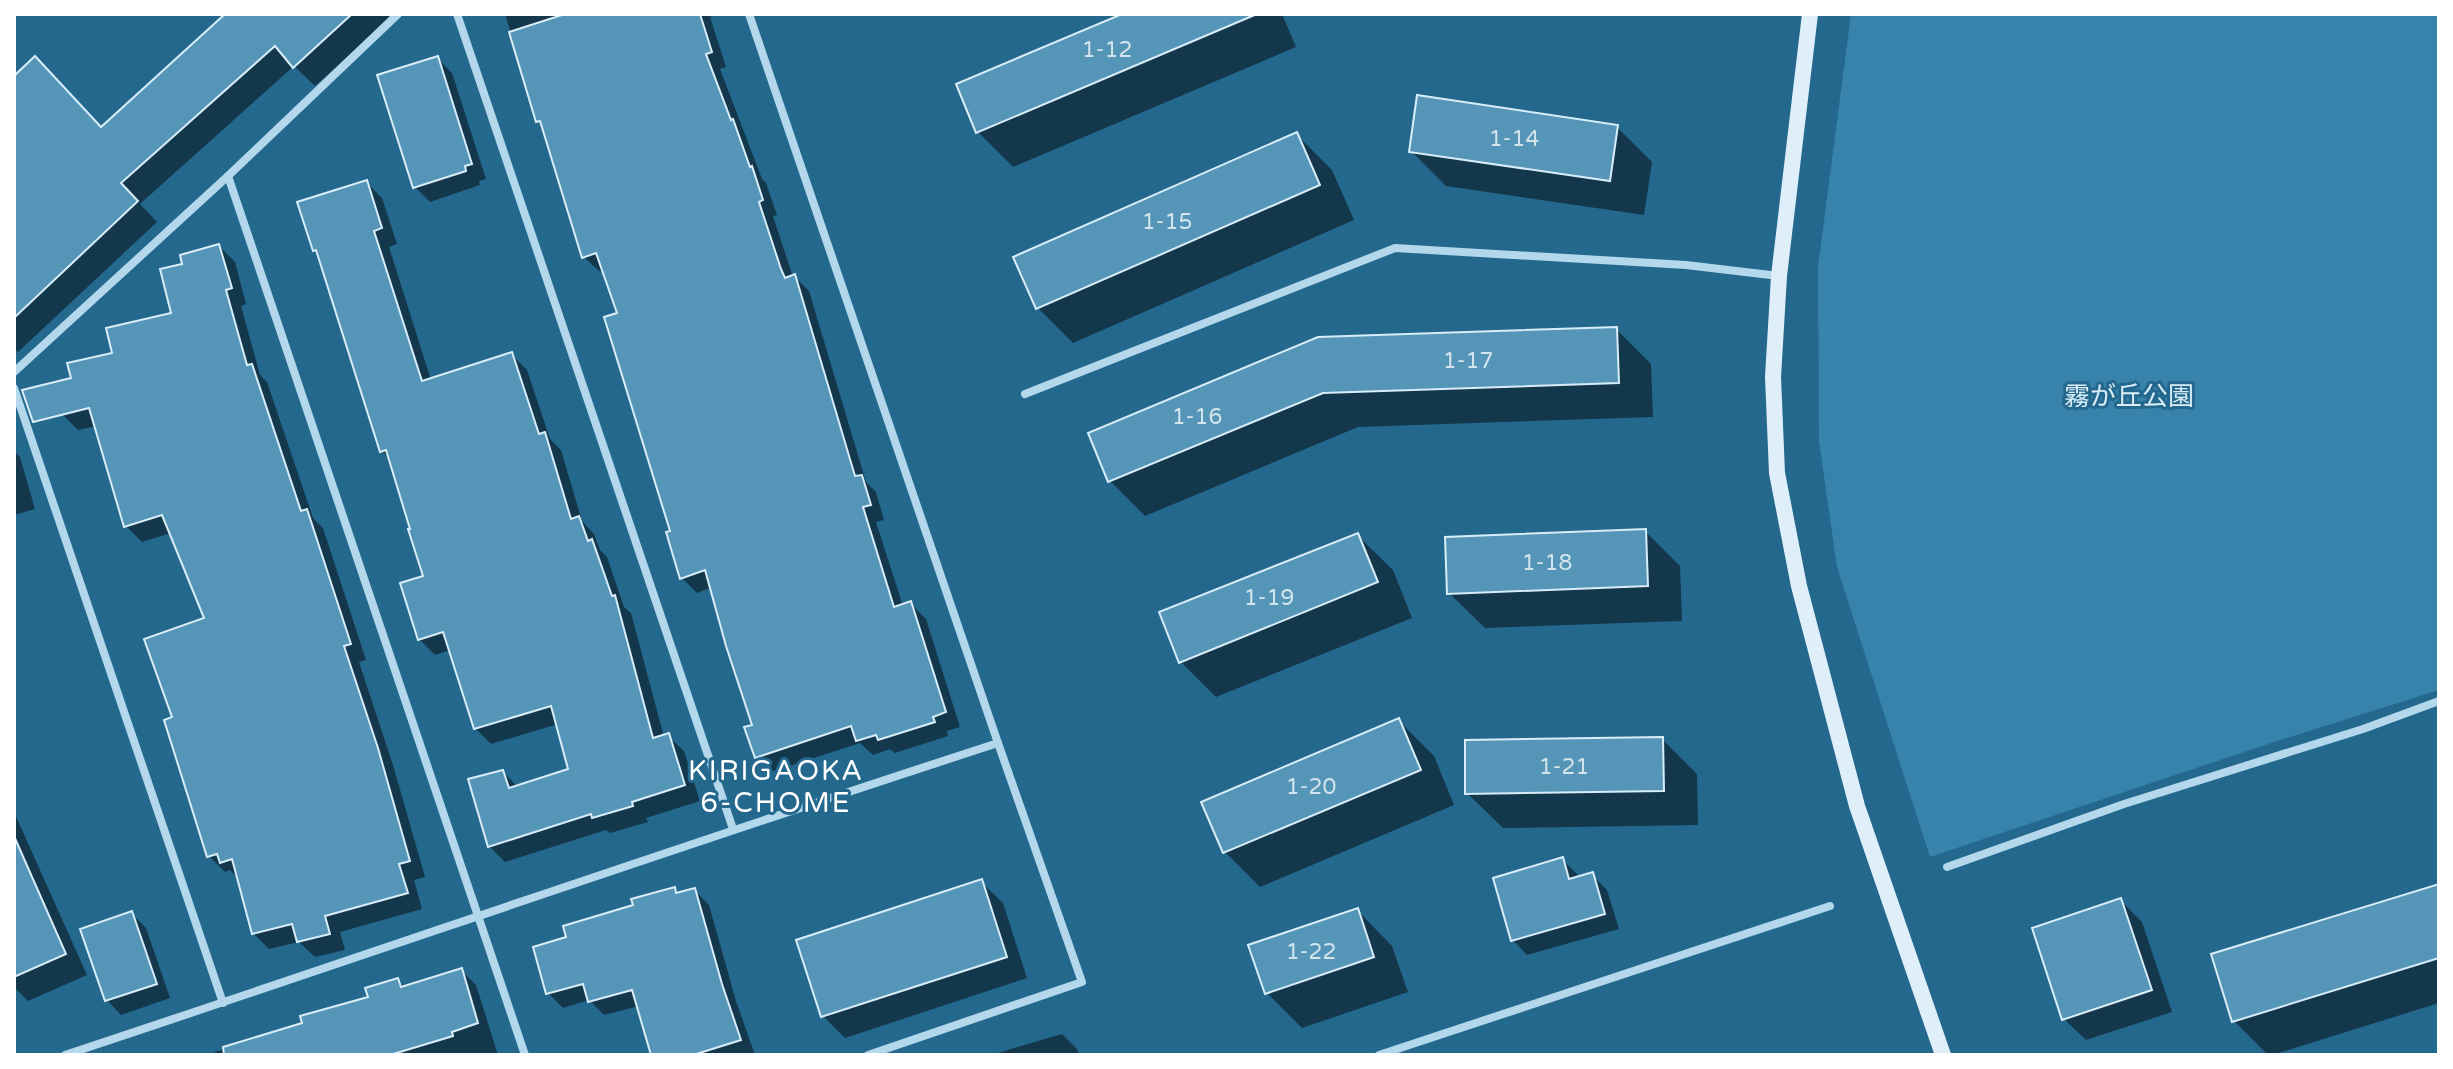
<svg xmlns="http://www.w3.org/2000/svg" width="2453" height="1069" font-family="'Varela Round','Noto Sans JP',sans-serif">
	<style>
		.green { fill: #3883ab }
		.shadow { fill: #0007 }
		.building { fill: #5495b8; stroke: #d8edf8; stroke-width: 2 }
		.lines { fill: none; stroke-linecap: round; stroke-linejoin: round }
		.street { stroke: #b3d8eb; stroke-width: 8 }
		.secondary { stroke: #dfeff9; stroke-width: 16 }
		.labels { text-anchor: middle; stroke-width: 6; stroke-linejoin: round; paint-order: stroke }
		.number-label { font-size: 22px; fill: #d4e4ed }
		.park-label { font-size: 26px; fill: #d8edf8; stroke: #24688e }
		.neighbourhood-label { font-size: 28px; letter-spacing: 2px; fill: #fff; stroke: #24688e }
	</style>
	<rect width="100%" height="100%" fill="#24688e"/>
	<polygon class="green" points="1851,14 2439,14 2439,690 2268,744 1930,857 1837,567 1819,441 1818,267"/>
	<g class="shadow">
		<polygon points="249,14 394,14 315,86 294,66 140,204 157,222 18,352 14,348 14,79 102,129"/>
		<polygon points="505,14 719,14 710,17 726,67 720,69 762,179 766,183 777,215 773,216 793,277 795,277 809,291 866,482 876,492 884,520 876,522 903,606 911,604 926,619 960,727 947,731 948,736 895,753 890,749 873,755 860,743 771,772 757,757 754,726 712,587 697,593 682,578 668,534 673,532 619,314 604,270 599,271 584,257 544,127 538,121"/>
		<polygon points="1127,14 1282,14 1296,47 1013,167 978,132 958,85"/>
		<polygon points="437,58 452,73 486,179 479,181 480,185 430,202 415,187"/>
		<polygon points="1617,127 1652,162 1644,215 1446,186 1411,151"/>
		<polygon points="1297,135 1332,170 1354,220 1073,343 1038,308"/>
		<polygon points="366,182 382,198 397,244 389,247 431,380 511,354 527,370 550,439 561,450 582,521 594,534 600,550 607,557 624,607 631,613 664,737 668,736 684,751 700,801 646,818 648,822 610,833 606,830 505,862 489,846 503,772 518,787 570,770 558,724 491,744 475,728 451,650 435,655 419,639 425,577 391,460 382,451 319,255 314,250"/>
		<polygon points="219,246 235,262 246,304 241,306 260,375 267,382 313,518 323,528 366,660 359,662 393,765 425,877 414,880 422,909 340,932 345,950 315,957 299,942 269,949 253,933 239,879 230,870 225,872 209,856 175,719 206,619 171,533 142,542 126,526 96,426 78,430 62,414 73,379 174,314 185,265"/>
		<polygon points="1616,329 1651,364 1653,417 1358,427 1145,516 1110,481 1318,339"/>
		<polygon points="14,451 20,457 35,509 14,515"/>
		<polygon points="1645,531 1680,566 1682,621 1485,628 1449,593"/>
		<polygon points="1357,535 1393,570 1412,618 1216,697 1181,662"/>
		<polygon points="1399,721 1434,756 1454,805 1260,887 1225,852"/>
		<polygon points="1662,739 1697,774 1698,825 1503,828 1467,793"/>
		<polygon points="14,812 87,975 28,1001 14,987"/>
		<polygon points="1562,859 1577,874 1578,879 1592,875 1607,890 1619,929 1527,955 1513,940"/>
		<polygon points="981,882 1003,903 1027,978 845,1038 823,1016"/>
		<polygon points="2439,886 2439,1003 2272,1055 2268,1055 2234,1021"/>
		<polygon points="674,889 680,894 694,890 709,905 736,1001 755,1055 653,1055 639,1006 604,1015 589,1000 563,1008 548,993 569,939"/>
		<polygon points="2120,900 2142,922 2172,1012 2086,1040 2064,1019"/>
		<polygon points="1357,910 1392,946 1408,992 1302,1028 1267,993"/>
		<polygon points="131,913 146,928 170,998 121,1015 107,1000"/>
		<polygon points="461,970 476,985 498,1055 206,1055 304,1024 370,998 398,980 405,988"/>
		<polygon points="1062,1034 1077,1049 1079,1055 991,1055"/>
	</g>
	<g class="building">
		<polygon points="225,14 352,14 293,68 275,46 121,183 138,201 14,318 14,76 35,56 101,127"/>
		<polygon points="565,14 700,14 712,52 706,54 731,120 733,119 750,167 752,166 763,200 759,202 781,269 785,278 795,274 855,476 862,475 871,505 863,507 894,607 911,601 946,712 933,717 935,722 878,740 876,735 856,741 851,726 755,758 744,727 752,725 726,646 705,570 680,579 666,532 670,531 604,317 617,313 596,253 582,258 540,121 536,122 509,32"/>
		<polygon points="1122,14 1257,14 976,133 956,84"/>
		<polygon points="438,56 472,164 465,166 466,171 413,188 377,75"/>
		<polygon points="1417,95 1618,125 1610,181 1409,152"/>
		<polygon points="1297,132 1320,185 1036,309 1013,257"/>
		<polygon points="367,180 382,228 374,231 422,381 512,352 539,434 545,432 571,519 579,516 588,541 592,539 612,596 615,595 653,738 669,733 685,785 632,802 633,806 592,818 591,814 488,847 468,779 503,770 509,788 568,769 551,706 474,729 443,632 418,640 400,583 423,576 408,529 410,529 386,450 380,452 316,250 313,251 297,202"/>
		<polygon points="219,244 232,288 226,290 247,365 252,364 301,511 307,509 351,644 344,646 378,748 410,861 399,864 408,893 325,916 330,934 297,942 292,924 252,934 232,859 220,863 217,854 207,857 164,720 172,717 144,639 204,618 162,515 124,527 89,408 33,422 22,390 71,378 67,363 112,353 106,328 171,313 160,269 182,264 180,255"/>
		<polygon points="1617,327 1619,383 1323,393 1108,482 1088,433 1318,337"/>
		<polygon points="1646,529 1648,586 1447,594 1445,537"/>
		<polygon points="1358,533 1378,582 1179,663 1159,612"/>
		<polygon points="1399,718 1421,770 1223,853 1201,802"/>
		<polygon points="1663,737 1664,791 1465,794 1465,740"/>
		<polygon points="14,836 66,954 14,977"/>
		<polygon points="1563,857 1569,879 1593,872 1605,914 1511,941 1493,878"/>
		<polygon points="982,879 1007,957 821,1017 796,940"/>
		<polygon points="2439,884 2439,958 2232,1022 2211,954"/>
		<polygon points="675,887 676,893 695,888 722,984 741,1040 693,1055 651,1055 632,990 588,1002 583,984 546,994 533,947 566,937 563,926 633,905 631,899"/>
		<polygon points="2121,898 2152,990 2062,1020 2032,928"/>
		<polygon points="1358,908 1374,957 1265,994 1248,945"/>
		<polygon points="132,911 157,984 105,1001 80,929"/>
		<polygon points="462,968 478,1023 452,1032 453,1036 390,1055 224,1055 223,1047 302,1023 300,1016 368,997 365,988 398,978 401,987"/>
	</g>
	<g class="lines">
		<g class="street">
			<polyline points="457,14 733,829"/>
			<polyline points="749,14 998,743 1082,982 868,1055"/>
			<polyline points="228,176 525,1055"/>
			<polyline points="14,372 228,176 398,14"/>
			<polyline points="14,388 223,1003"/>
			<polyline points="1025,394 1395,248 1686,265 1779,276"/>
			<polyline points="1947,867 2124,804 2363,729 2439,701"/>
			<path d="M65,1055C376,952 686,844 998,743"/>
			<polyline points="1379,1055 1830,906"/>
		</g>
		<polyline class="secondary" points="1810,14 1779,276 1773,377 1777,473 1799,586 1857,806 1943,1055"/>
	</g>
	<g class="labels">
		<g class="number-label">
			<text x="1107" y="57">1-12</text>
			<text x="1514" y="146">1-14</text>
			<text x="1167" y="229">1-15</text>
			<text x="1468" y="368">1-17</text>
			<text x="1197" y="424">1-16</text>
			<text x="1547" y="570">1-18</text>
			<text x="1269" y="605">1-19</text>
			<text x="1564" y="774">1-21</text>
			<text x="1311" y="794">1-20</text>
			<text x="1311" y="959">1-22</text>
		</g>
		<g class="park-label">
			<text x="2129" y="405">霧が丘公園</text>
		</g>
		<g class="neighbourhood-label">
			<text x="776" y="780">KIRIGAOKA<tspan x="776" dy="32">6-CHOME</tspan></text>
		</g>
	</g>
	<rect width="2453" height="1069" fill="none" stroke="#ffffff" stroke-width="32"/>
</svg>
